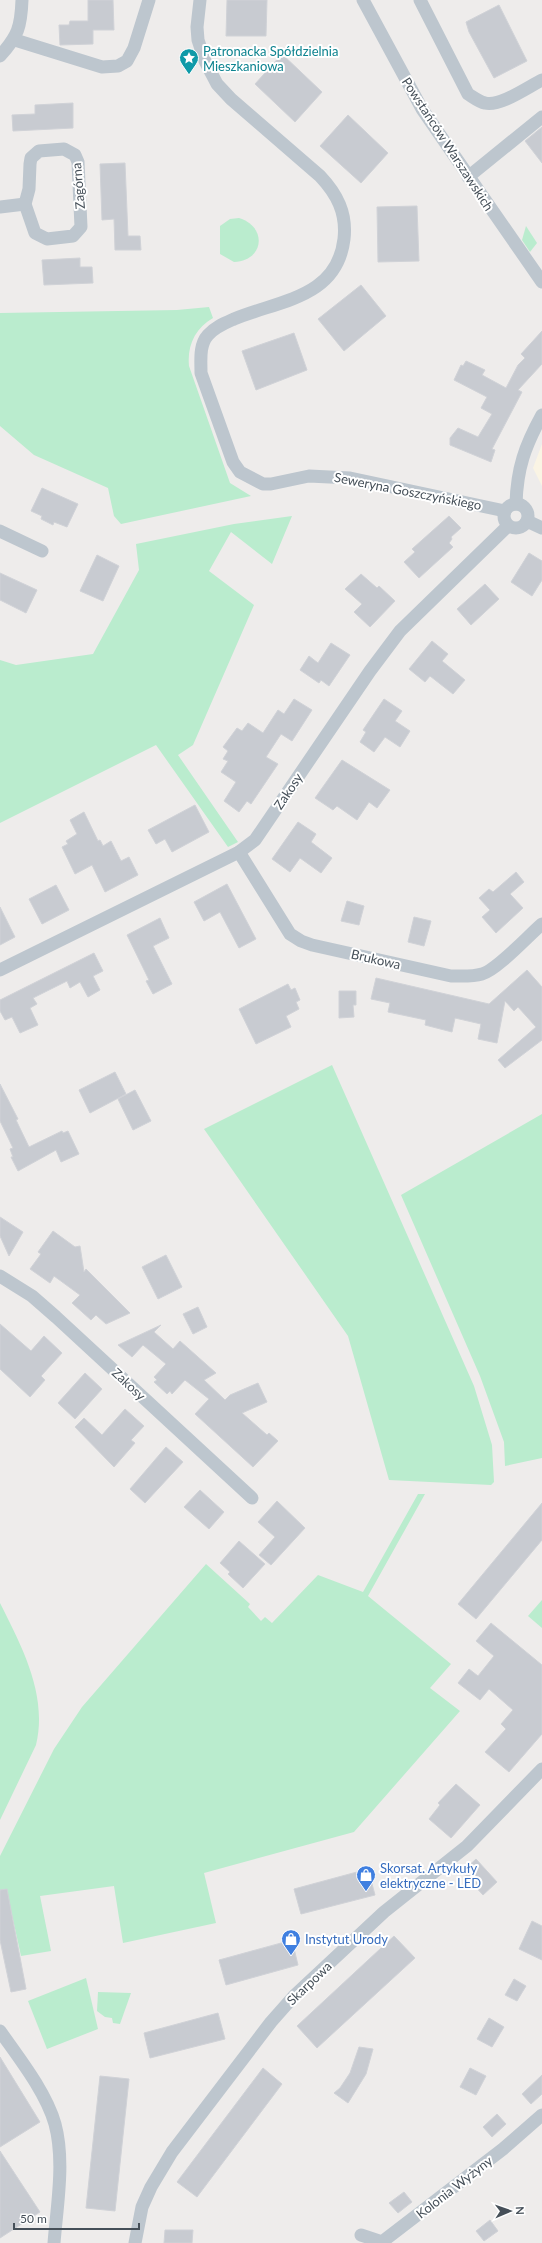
<svg xmlns="http://www.w3.org/2000/svg" width="542" height="2243" font-family="Lato,sans-serif">
	<style>
		.commercial { fill: #faf4e4 }
		.green { fill: #baecce }
		.building { fill: #c8cbd1; stroke: #d0d2d7 }
		.lines { fill: none; stroke-linecap: round; stroke-linejoin: round }
		.street { stroke: #bdc6ce; stroke-width: 13 }
		.labels { text-anchor: middle; stroke-width: 4; stroke-linejoin: round; paint-order: stroke }
		.culture-label { font-size: 13px; fill: #0d838f; stroke: #fff; text-anchor: start }
		.street-label { font-size: 13px; fill: #454f58; stroke: #fff }
		.shop-label { font-size: 13px; fill: #366cbe; stroke: #fff; text-anchor: start }
	</style>
	<rect width="100%" height="100%" fill="#eeeceb"/>
	<polygon class="commercial" points="542,444 542,486 533,468"/>
	<g class="green">
		<path d="M239,218C268,227 264,261 234,262L220,254V226L230,219Z"/>
		<polygon points="526,226 537,243 530,252 522,240"/>
		<path d="M209,307L213,318C195,328 187,346 189,366L230,483L251,496L121,524L114,516L108,488L34,455L0,426V313L177,310Z"/>
		<polygon points="292,516 272,564 231,532 209,571 254,605 193,745 178,755 238,842 228,847 156,745 0,823 0,660 16,665 93,654 139,570 136,544 234,524"/>
		<polygon points="332,1065 474,1386 492,1445 494,1482 491,1485 389,1480 348,1336 204,1129"/>
		<polygon points="542,1114 542,1458 505,1466 504,1442 480,1376 401,1195"/>
		<polygon points="418,1494 425,1494 368,1596 451,1664 430,1688 460,1711 354,1832 204,1873 216,1923 123,1943 114,1886 40,1896 51,1951 21,1956 9,1901 0,1902 0,1856 54,1749 82,1707 206,1564 250,1604 248,1607 261,1621 265,1617 272,1623 318,1575 363,1592"/>
		<polygon points="542,1600 542,1628 528,1616"/>
		<path d="M0,1603C22,1647 48,1695 36,1745L0,1820Z"/>
		<polygon points="86,1978 98,2029 47,2049 28,2001"/>
		<polygon points="98,1992 131,1993 120,2024 113,2023 112,2018 105,2017 97,2011"/>
	</g>
	<g class="building">
		<polygon points="88,0 113,0 114,30 93,30 93,44 60,45 59,25 69,25 70,21 88,21"/>
		<polygon points="227,0 267,0 266,36 226,36"/>
		<polygon points="499,5 527,61 494,78 469,32 466,22"/>
		<polygon points="282,54 322,92 295,122 255,84"/>
		<polygon points="73,103 73,128 13,131 12,115 35,114 35,105"/>
		<polygon points="348,115 388,153 361,183 320,146"/>
		<polygon points="542,127 542,163 525,141"/>
		<polygon points="125,163 128,236 140,236 141,250 115,250 114,219 102,220 100,164"/>
		<polygon points="417,206 419,261 378,262 377,207"/>
		<polygon points="80,258 80,267 92,267 93,283 44,285 42,260"/>
		<polygon points="361,285 386,316 344,351 318,319"/>
		<polygon points="542,331 542,364 518,390 522,392 492,449 495,450 491,462 450,445 450,438 458,428 478,437 492,414 481,408 487,397 454,380 461,365 463,366 466,361 485,370 482,375 506,388 518,365 525,358 521,354"/>
		<polygon points="294,333 307,370 256,390 242,351"/>
		<polygon points="42,488 78,504 67,527 54,522 53,525 41,519 42,516 31,511"/>
		<polygon points="449,516 461,528 451,537 452,539 449,543 453,547 419,578 404,562 415,552 412,549"/>
		<polygon points="529,553 542,561 542,580 532,596 511,582"/>
		<polygon points="97,555 119,566 103,601 80,591"/>
		<polygon points="0,573 37,590 26,613 0,600"/>
		<polygon points="361,574 377,588 379,586 395,601 370,627 354,612 362,604 345,589"/>
		<polygon points="485,584 499,599 471,625 457,609"/>
		<polygon points="432,641 448,654 442,661 465,680 453,694 430,676 425,682 409,669"/>
		<polygon points="331,643 350,655 329,686 321,680 319,683 300,670 309,656 318,663"/>
		<polygon points="294,699 312,710 292,741 281,734 266,757 278,764 251,804 247,801 239,812 224,801 236,782 221,772 228,761 223,759 228,751 223,747 237,728 242,731 248,723 263,733 278,710 284,714"/>
		<polygon points="384,699 402,711 395,721 410,731 400,747 385,737 374,752 360,742 366,732 363,730"/>
		<polygon points="342,760 390,790 377,808 369,802 357,820 337,806 333,810 315,798"/>
		<polygon points="195,805 209,832 172,852 165,839 156,844 148,830"/>
		<polygon points="84,812 98,841 100,840 103,846 111,841 121,861 129,857 138,875 105,892 92,865 75,874 62,847 68,844 66,841 77,834 70,820"/>
		<polygon points="298,822 316,834 311,842 332,858 321,873 300,858 290,872 272,859"/>
		<polygon points="516,872 524,882 510,894 523,908 496,933 482,917 490,910 479,898 489,889 493,892"/>
		<polygon points="227,884 256,939 239,948 220,912 204,921 194,902"/>
		<polygon points="56,885 69,910 42,924 29,899"/>
		<polygon points="347,901 364,906 359,925 341,921"/>
		<polygon points="0,907 15,937 0,945"/>
		<polygon points="414,917 431,921 424,946 408,942"/>
		<polygon points="160,918 169,938 153,946 172,984 153,994 146,981 149,980 127,935"/>
		<polygon points="94,953 103,971 93,976 100,990 88,997 80,982 70,988 67,981 33,998 37,1004 30,1008 38,1025 20,1033 12,1017 5,1020 0,1011 0,1000"/>
		<polygon points="527,970 542,987 542,1040 505,1068 498,1060 536,1027 518,1007 514,1011 505,1001 497,1043 478,1039 481,1024 455,1018 452,1032 425,1025 426,1020 388,1012 390,1003 371,999 376,978 489,1004"/>
		<polygon points="288,984 291,990 295,988 300,1000 296,1002 299,1009 286,1016 291,1027 256,1044 239,1009"/>
		<polygon points="339,991 356,991 356,1005 353,1005 354,1017 339,1018"/>
		<polygon points="115,1072 126,1094 90,1113 79,1090"/>
		<polygon points="0,1084 18,1119 16,1120 29,1147 62,1131 63,1133 68,1131 79,1154 61,1162 56,1150 18,1171 11,1157 13,1157 10,1149 13,1148 0,1121"/>
		<polygon points="135,1090 151,1121 133,1130 118,1099"/>
		<polygon points="0,1217 23,1232 9,1256 0,1236"/>
		<polygon points="53,1231 75,1247 80,1246 84,1272 86,1269 130,1313 106,1324 96,1315 91,1320 72,1303 80,1295 54,1276 50,1283 30,1269 41,1254 38,1252"/>
		<polygon points="166,1255 182,1287 158,1299 142,1267"/>
		<polygon points="198,1307 207,1327 193,1334 183,1314"/>
		<polygon points="0,1324 31,1351 44,1336 62,1353 41,1376 45,1380 30,1397 0,1369"/>
		<polygon points="161,1325 154,1332 173,1349 180,1341 216,1373 204,1380 225,1400 230,1395 258,1383 267,1402 242,1413 267,1435 269,1433 278,1441 253,1467 195,1414 209,1399 185,1380 172,1394 170,1391 167,1394 154,1382 157,1380 154,1377 166,1364 143,1345 132,1357 118,1345"/>
		<polygon points="85,1373 102,1389 75,1419 58,1403"/>
		<polygon points="125,1409 144,1426 131,1440 135,1443 114,1467 75,1427 84,1418 102,1435"/>
		<polygon points="166,1447 183,1462 145,1503 130,1489"/>
		<polygon points="200,1490 224,1512 209,1529 184,1507"/>
		<polygon points="277,1501 305,1528 271,1565 259,1555 275,1537 258,1522"/>
		<polygon points="542,1503 542,1540 476,1619 458,1604"/>
		<polygon points="239,1541 265,1564 243,1588 228,1574 230,1572 220,1563"/>
		<polygon points="491,1623 542,1665 542,1734 509,1772 485,1752 506,1729 501,1724 513,1710 489,1689 480,1700 458,1683 469,1669 478,1676 494,1656 476,1641"/>
		<polygon points="456,1784 480,1805 451,1838 429,1819 440,1805 438,1803"/>
		<polygon points="476,1859 497,1882 483,1895 462,1872"/>
		<polygon points="368,1869 375,1895 301,1914 294,1889"/>
		<polygon points="7,1889 26,1989 11,1992 0,1940 0,1890"/>
		<polygon points="532,1921 542,1926 542,1960 519,1949"/>
		<polygon points="394,1936 415,1958 317,2048 297,2026"/>
		<polygon points="292,1940 298,1965 226,1985 219,1960"/>
		<polygon points="514,1979 526,1986 517,2001 505,1995"/>
		<polygon points="218,2013 225,2039 150,2058 144,2033"/>
		<polygon points="489,2018 504,2027 492,2047 477,2039"/>
		<polygon points="359,2047 373,2049 366,2074 348,2103 334,2093 340,2088 350,2073"/>
		<polygon points="0,2057 40,2122 0,2147"/>
		<polygon points="263,2068 282,2084 197,2197 177,2182"/>
		<polygon points="470,2068 486,2076 476,2095 460,2087"/>
		<polygon points="542,2075 542,2094 531,2104 522,2094"/>
		<polygon points="100,2076 129,2079 115,2211 86,2208"/>
		<polygon points="497,2114 506,2124 492,2137 483,2127"/>
		<polygon points="0,2151 40,2212 0,2238"/>
		<polygon points="404,2192 412,2202 398,2213 389,2203"/>
		<polygon points="490,2220 498,2231 484,2241 476,2231"/>
		<polygon points="165,2230 193,2230 192,2243 164,2243"/>
	</g>
	<g class="lines">
		<g class="street">
			<path d="M200,0L197,27L198,40L205,61L217,84L231,99L320,176C337,194 347,213 344,239C337,298 280,300 234,319C225,323 215,327 208,335C199,345 201,360 201,373L233,462L240,472L263,484H271L309,476L350,478L505,511"/>
			<polyline points="363,0 422,109 542,282"/>
			<path d="M420,0L468,94C473,97 479,102 485,103C500,107 528,87 542,80"/>
			<polyline points="15,40 102,67 118,66 127,61 134,48 149,0"/>
			<path d="M0,56C18,36 21,27 22,0"/>
			<polygon points="64,149 75,155 78,162 81,227 73,236 47,239 35,233 25,204 29,189 30,164 31,158 39,151"/>
			<polyline points="468,177 542,117"/>
			<polyline points="0,207 25,204"/>
			<circle cx="516" cy="516" r="12"/>
			<path d="M516,504C517,468 525,446 542,415"/>
			<polyline points="527,521 542,528"/>
			<polyline points="0,531 42,551"/>
			<path d="M239,852L290,934L301,941L312,945L451,976C461,976 472,977 482,974C497,970 529,935 542,924"/>
			<polyline points="0,970 239,852 255,840 370,671 400,631 508,526"/>
			<polyline points="0,1276 32,1296 56,1317 252,1498"/>
			<path d="M0,2031C19,2058 46,2092 55,2124C65,2161 57,2205 54,2243"/>
			<polyline points="361,2235 382,2242 503,2149 542,2115"/>
			<polyline points="135,2243 142,2207 151,2187 172,2152 271,2022 294,1996 384,1912 467,1846 542,1769"/>
		</g>
	</g>
	<defs>
		<g id="sight-pin" transform="scale(1)"><path d="M0 17L-7.5 6A9.5 9.5 0 1 1 7.5 6Z" fill="#0f9aa8" stroke="#fff"/><path d="M0-6L1.8-2.2L6-1.7L2.9 1.2L3.7 5.4L0 3.3L-3.7 5.4L-2.9 1.2L-6-1.7L-1.8-2.2Z" fill="#fff"/></g>
		<g id="shop-pin" transform="scale(1)"><path d="M0 17L-7.5 6A9.5 9.5 0 1 1 7.5 6Z" fill="#3f7fe0" stroke="#fff"/><path d="M-5-2.5h2.3a2.7 3.5 0 0 1 5.4 0H5L5.5 6h-11ZM-1.5-2.5h3a1.5 2.3 0 0 0-3 0Z" fill="#fff"/></g>
	</defs>
	<g fill-rule="evenodd">
		<use href="#sight-pin" x="189" y="58"/>
		<use href="#shop-pin" x="366" y="1875"/>
		<use href="#shop-pin" x="291" y="1939"/>
	</g>
	<g class="labels">
		<g class="culture-label">
			<text x="203" y="56">Patronacka Spółdzielnia<tspan x="203" dy="15">Mieszkaniowa</tspan></text>
		</g>
		<g class="street-label">
			<text transform="translate(448 144) rotate(57)" y="5">Powstańców Warszawskich</text>
			<text transform="translate(78 186) rotate(-95)" y="5">Zagórna</text>
			<text transform="translate(408 491) rotate(11)" y="5">Seweryna Goszczyńskiego</text>
			<text transform="translate(288 791) rotate(-56)" y="5">Zakosy</text>
			<text transform="translate(376 959) rotate(13)" y="5">Brukowa</text>
			<text transform="translate(129 1384) rotate(43)" y="5">Zakosy</text>
			<text transform="translate(309 1983) rotate(-44)" y="5">Skarpowa</text>
			<text transform="translate(454 2187) rotate(-38)" y="5">Kolonia Wyżyny</text>
		</g>
		<g class="shop-label">
			<text x="380" y="1873">Skorsat. Artykuły<tspan x="380" dy="15">elektryczne - LED</tspan></text>
			<text x="305" y="1944">Instytut Urody</text>
		</g>
	</g>
	<g transform="translate(510 2211) rotate(88)" stroke="#ffffff" stroke-width="3" paint-order="stroke">
	<path d="M0-3L7 15L0 10L-7 15Z" fill="#454f58"/>
	<text y="-6" font-size="11" font-weight="bold" text-anchor="middle" fill="#454f58">N</text>
	</g>
	<path d="M14 2223v6h125v-6" fill="none" stroke="#454f58" stroke-width="2"/>
	<text x="20" y="2223" font-size="12" fill="#454f58" stroke="#ffffff" stroke-width="3" paint-order="stroke">50 m</text>
</svg>
